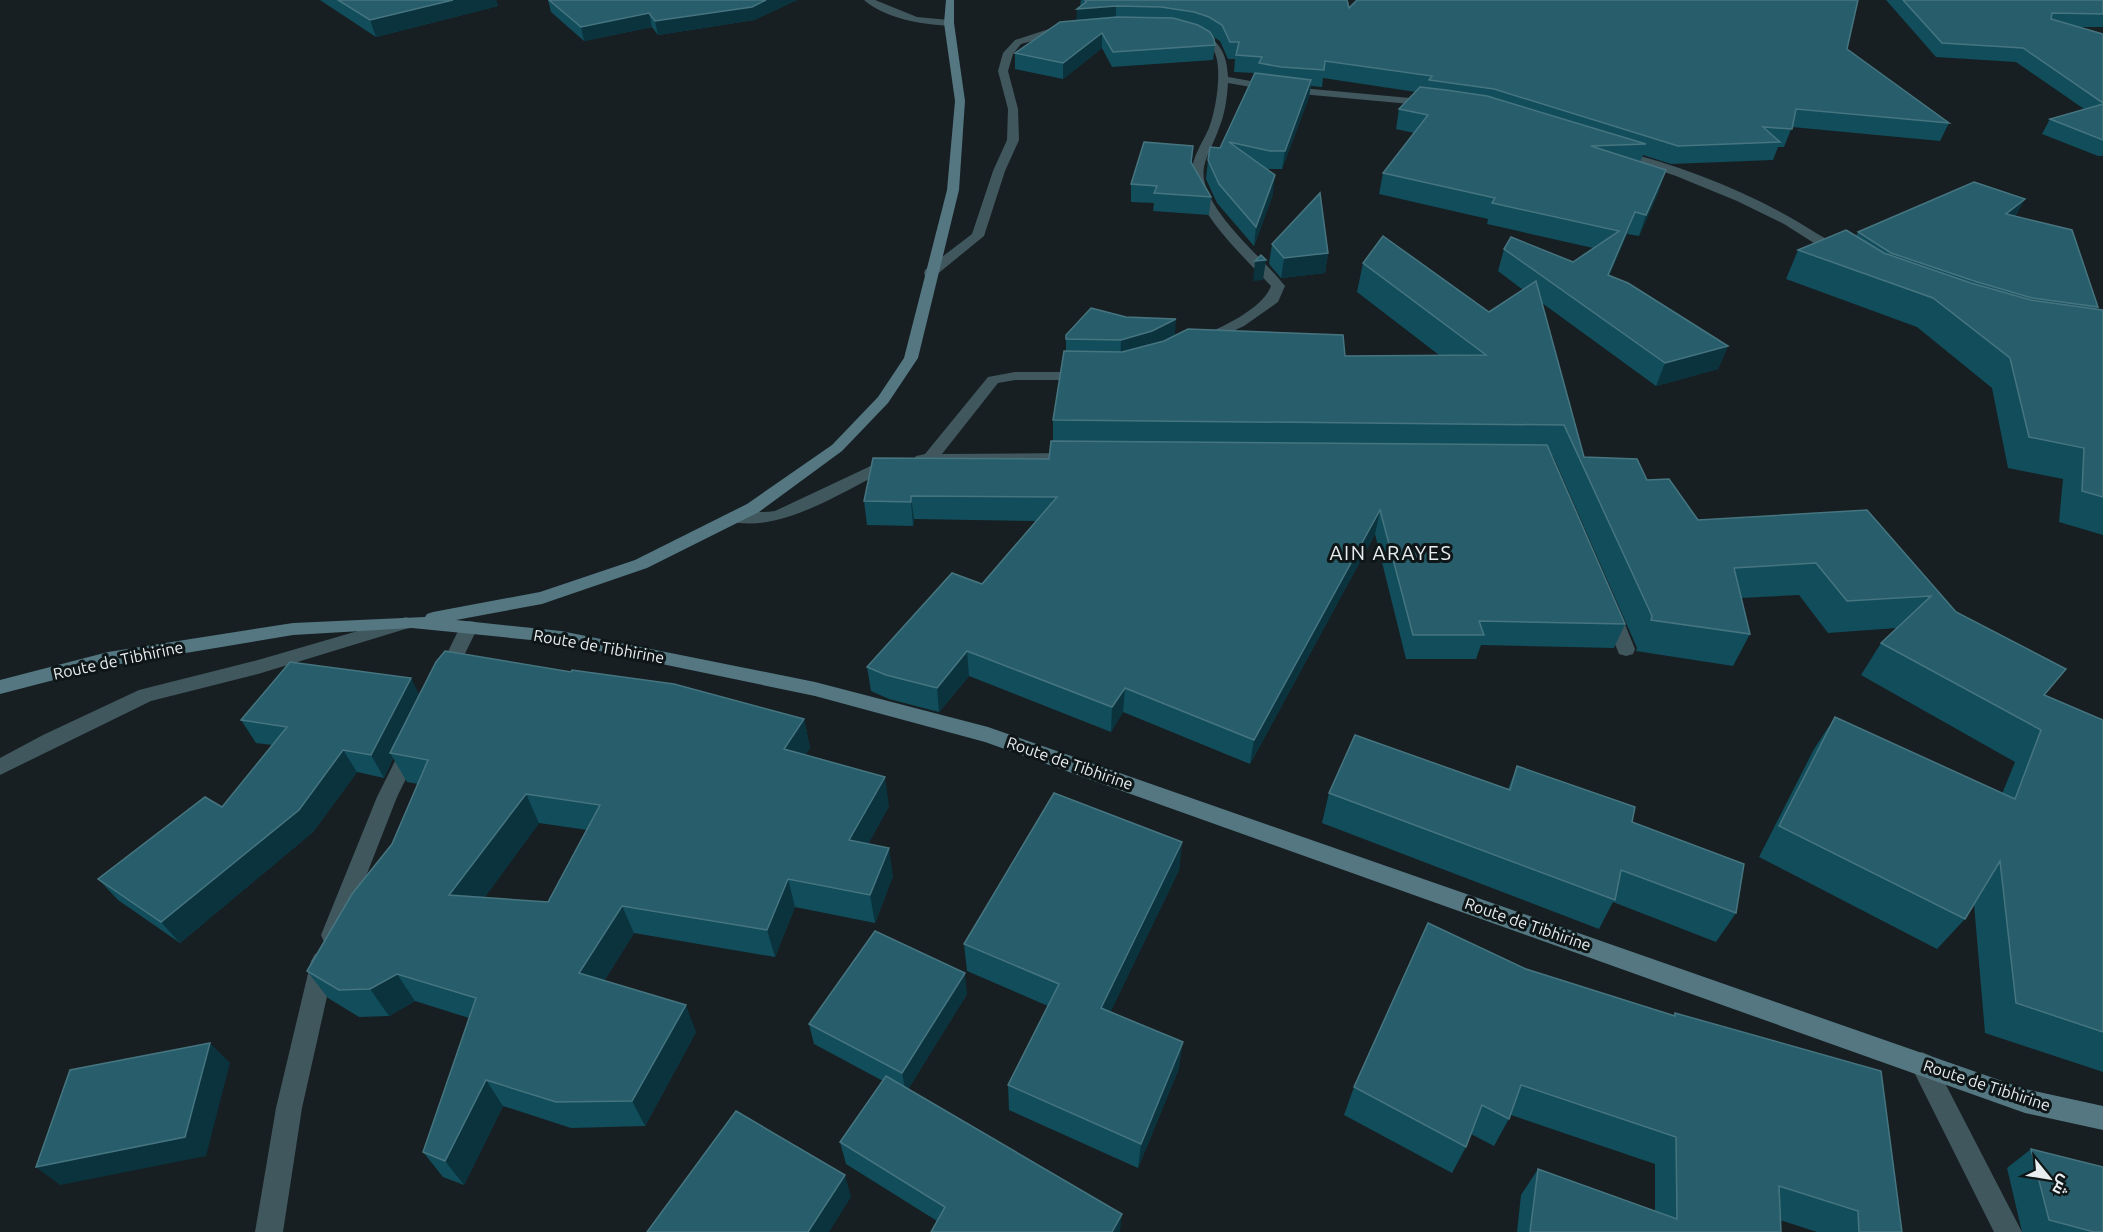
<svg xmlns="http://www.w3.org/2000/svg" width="2103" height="1232" font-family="Ubuntu,Cairo,sans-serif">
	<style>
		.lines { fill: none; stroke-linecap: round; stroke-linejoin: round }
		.street { fill: #41575e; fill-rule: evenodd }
		.secondary { fill: #547782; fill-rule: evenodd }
		.wall { fill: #114d5b; fill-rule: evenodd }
		.shaded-wall { fill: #0a333e }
		.building { fill: #285e6b; stroke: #467580; stroke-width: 1.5; fill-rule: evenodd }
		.labels { text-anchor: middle; stroke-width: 6; stroke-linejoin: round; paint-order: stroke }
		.street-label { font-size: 16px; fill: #e8edef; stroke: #0e1618 }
		.quarter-label { font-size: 20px; letter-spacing: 1.5px; fill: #e8edef; stroke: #0e1618 }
	</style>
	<rect width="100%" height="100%" fill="#171f22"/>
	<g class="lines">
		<g class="street">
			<path d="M864,0H875L917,17L949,20L954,23L949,26C921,24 886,19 864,0Z"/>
			<polygon points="1049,29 1063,28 1068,31 1021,44 1013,54 1008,71 1018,109 1019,140 1005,171 984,236 935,276 925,276 924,273 925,270 972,234 993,171 1007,140 1008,109 998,71 1003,53 1015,40"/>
			<path d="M1195,31C1219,38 1227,53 1228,77L1279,86L1432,100L1437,103L1432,106L1279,92L1228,83C1227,98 1225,114 1219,128C1215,141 1207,153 1204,167C1197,206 1263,257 1285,286L1278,302L1244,326L1203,345L1196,341L1198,338C1221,327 1262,310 1271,286C1246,259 1200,217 1192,180C1189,161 1202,144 1209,128C1216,110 1223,68 1214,51C1210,43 1200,39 1192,36V32Z"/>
			<path d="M1618,150C1686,167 1757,195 1816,233C1826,239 1839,245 1846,254L1840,258L1836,257L1784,224L1737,201L1676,176L1614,155V151Z"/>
			<polygon points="1015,372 1084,372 1091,376 1084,380 1015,380 998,383 942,454 1071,453 1079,458 1077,461 916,462 914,459 916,456 925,454 988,377"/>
			<path d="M892,460L900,465L898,468L885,471C840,493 779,534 729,521L727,517L729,513C744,509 760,514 775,511L875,464Z"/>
			<polygon points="1611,606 1617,608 1620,612 1635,649 1633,654 1626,656 1619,654 1617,649 1602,612 1605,608"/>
			<polygon points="406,617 412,619 415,623 412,627 258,674 151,701 0,775 0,758 43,735 139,690 258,660"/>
			<polygon points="469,621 475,622 478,627 455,674 453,679 446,681 439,679 437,674 460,627 463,622"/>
			<polygon points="411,740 418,743 421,748 397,797 343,935 340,942 332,945 324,942 321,935 377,797 404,743"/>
			<polygon points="323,951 331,954 335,961 302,1108 283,1232 255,1232 276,1108 311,961 315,954"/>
			<polygon points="1922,1052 1931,1056 2022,1232 1994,1232 1910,1064 1913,1056"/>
		</g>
		<polygon class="secondary" points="946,0 954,0 954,23 965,101 959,190 918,358 888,403 842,451 759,512 647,568 542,604 456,620 561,631 815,682 988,727 2025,1089 2103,1106 2103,1130 2025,1113 985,742 815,696 561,643 412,628 293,635 108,666 0,694 0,680 108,652 293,623 425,617 427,614 433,612 540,592 635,560 747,504 832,445 878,397 904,358 947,190 955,101 944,23"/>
	</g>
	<g class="wall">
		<polygon points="320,0 496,0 498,6 376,37"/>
		<polygon points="548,0 797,0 754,20 658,35 652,27 584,41 551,12"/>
		<polygon points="1081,0 1347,0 1349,8 1847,49 1949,123 1940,141 1792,127 1784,147 1778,147 1773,160 1671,164 1643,155 1640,162 1659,191 1639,236 1627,234 1609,276 1728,346 1718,369 1656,386 1542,303 1584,457 1647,480 1698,520 1867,510 1956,612 2046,695 2103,720 2103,1072 1985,1033 1974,904 1965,919 1937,949 1759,857 1814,749 1835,717 2002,794 2015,762 1861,675 1881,643 1897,628 1828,633 1799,595 1741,598 1750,634 1733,666 1636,651 1637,648 1553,456 1552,456 1625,624 1614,648 1481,645 1476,659 1406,659 1375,534 1250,764 1123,712 1111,732 969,676 939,712 889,699 871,691 867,667 982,584 1037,521 914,519 913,526 867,525 864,501 1049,459 1053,441 1053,420 1066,351 1066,339 1175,335 1345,356 1439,355 1357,292 1363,263 1489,312 1523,290 1498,271 1504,249 1573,262 1593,248 1487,224 1488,219 1379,194 1383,173 1414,133 1396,129 1399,109 1416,92 1323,78 1322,87 1311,86 1309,97 1282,169 1267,169 1273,194 1254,246 1217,203 1206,179 1208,160 1220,148 1254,73 1234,72 1235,59 1228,59 1220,41 1212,36 1215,45 1213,60 1112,67 1102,48 1063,79 1015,69 1015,53 1077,20 1080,6"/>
		<polygon points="1886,0 2103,0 2103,27 2077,27 2103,34 2103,156 2098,156 2042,134 2050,119 2084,109 2016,62 1936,57"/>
		<polygon points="1193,146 1192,163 1211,197 1209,215 1153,211 1154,203 1131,202 1131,184"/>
		<polygon points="2025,199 2015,216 2098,307 2097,309 2103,310 2103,535 2059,522 2063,479 2008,468 1992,388 1917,327 1786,279 1798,250 1856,236 1858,232"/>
		<polygon points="1272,244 1328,253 1325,273 1281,278 1269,264"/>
		<path d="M420,695L804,719L810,748L805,755L889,806L868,844L893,876L875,923L795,907L775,957L634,933L604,981L696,1032L645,1126L571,1128L503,1106L464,1185L443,1177L423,1152L469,1018L415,1001L389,1016L359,1017L328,998L307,971L392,844L418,784L407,782L393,758L384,778L357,772L313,832L180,943L118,900L98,879L222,807L272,745L256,743L241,720ZM539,823L587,830L548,902L484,898Z"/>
		<polygon points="1517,766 1632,822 1736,913 1716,942 1613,902 1599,929 1322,823 1329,793 1508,789"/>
		<polygon points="1182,842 1179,870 1110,1012 1179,1068 1138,1168 1009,1110 1008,1085 1048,1006 967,971 964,944"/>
		<polygon points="1526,969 1673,1015 1675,1013 1902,1232 1817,1232 1780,1220 1781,1232 1517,1232 1521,1195 1538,1169 1655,1211 1655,1164 1511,1115 1494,1146 1471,1134 1466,1147 1452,1173 1344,1115 1354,1087"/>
		<polygon points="967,994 908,1089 1122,1214 937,1221 846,1164 840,1142 883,1081 814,1044 809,1024"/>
		<polygon points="2031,1149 2103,1232 2022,1232 2007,1168"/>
	</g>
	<g class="shaded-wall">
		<polygon points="453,0 496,0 498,6 376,37 370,20"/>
		<polygon points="766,0 797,0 754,20 658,35 655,21"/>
		<polygon points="1116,6 1116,22 1076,25 1077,9"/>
		<polygon points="649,13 652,27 584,41 581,27"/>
		<polygon points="1102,33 1102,48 1063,79 1063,63"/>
		<polygon points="1311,80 1309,97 1282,169 1285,151"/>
		<polygon points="1666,170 1659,191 1639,236 1646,215"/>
		<polygon points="1275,175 1273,194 1254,246 1256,227"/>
		<polygon points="2025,199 2014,217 2006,214"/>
		<polygon points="1635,212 1627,234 1600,298 1608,275"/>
		<polygon points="1328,253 1325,273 1281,278 1284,258"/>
		<polygon points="1266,260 1263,280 1253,281 1255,261"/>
		<polygon points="1176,319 1174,349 1120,370 1121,340"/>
		<polygon points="1728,346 1718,369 1656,386 1665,363"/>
		<polygon points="911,496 914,519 913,526 911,502"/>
		<polygon points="1380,510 1375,534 1250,764 1254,740"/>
		<polygon points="967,651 969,676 939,712 937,688"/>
		<polygon points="411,678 422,700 390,753 393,758 384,778 371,755"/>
		<polygon points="1125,688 1123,712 1111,732 1112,707"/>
		<polygon points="804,719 810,748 791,778 784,749"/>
		<polygon points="343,750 357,772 313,832 180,943 161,922"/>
		<polygon points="885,777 889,806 854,869 849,840"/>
		<polygon points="526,794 539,823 466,923 449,895"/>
		<polygon points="1182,842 1179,870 1100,1034 1101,1008"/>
		<polygon points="889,848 893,876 875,923 870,895"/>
		<polygon points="788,879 795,907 775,957 767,930"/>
		<polygon points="622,906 634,933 592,1000 579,973"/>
		<polygon points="965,973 967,994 906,1093 902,1073"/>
		<polygon points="397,974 415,1001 389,1016 370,989"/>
		<polygon points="686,1005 696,1032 645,1126 632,1101"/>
		<polygon points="1183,1042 1179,1068 1138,1168 1141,1144"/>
		<polygon points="210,1043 230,1063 206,1156 60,1185 36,1167"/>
		<polygon points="486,1080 503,1106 464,1185 445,1161"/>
		<polygon points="845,1175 851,1197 829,1232 808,1232"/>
		<polygon points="1122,1214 1120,1232 1112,1232"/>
	</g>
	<g class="building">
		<polygon points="338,0 453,0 370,20"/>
		<polygon points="549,0 766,0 752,7 655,21 649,13 581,27"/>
		<polygon points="1085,0 1347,0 1349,8 1357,0 1858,0 1847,49 1949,123 1796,109 1792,129 1763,127 1780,142 1678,146 1494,89 1429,80 1432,76 1325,61 1324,70 1281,67 1259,63 1262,57 1236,55 1239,42 1230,42 1222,25 1209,17 1194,12 1161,7 1116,6 1077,9 1086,2"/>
		<polygon points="1903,0 2103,0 2103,14 2052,13 2051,19 2103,34 2103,103 2023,48 1942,43"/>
		<polygon points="1117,17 1173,18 1198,25 1210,32 1214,39 1215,45 1113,52 1102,33 1063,63 1015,53 1060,22"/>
		<polygon points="1255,73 1311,80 1285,151 1270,151 1229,142 1275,175 1256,227 1219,184 1208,160 1210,147 1220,148"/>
		<polygon points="1420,87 1446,90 1487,96 1646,144 1591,146 1666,170 1646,215 1635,212 1608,275 1628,283 1728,346 1665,363 1504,249 1511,237 1573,262 1619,231 1492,203 1495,198 1383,173 1428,115 1399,109"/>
		<polygon points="2103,104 2103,140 2050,119"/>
		<polygon points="1144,142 1193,146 1191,162 1211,197 1154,193 1157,186 1131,184"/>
		<polygon points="1974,182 2025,199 2006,214 2072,230 2098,307 2032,298 1977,282 1891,253 1858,232"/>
		<polygon points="1320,193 1328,253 1284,258 1272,244"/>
		<polygon points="1846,230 1884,253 1971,283 2031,300 2103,310 2103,497 2082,491 2084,448 2029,437 2010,358 1933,298 1798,250"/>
		<polygon points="1383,236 1489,312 1536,281 1584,457 1637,459 1647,480 1669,479 1698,520 1867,510 1956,612 2066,669 2044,695 2103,720 2103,1032 2016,1003 2000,861 1965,919 1779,826 1835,717 2015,799 2041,730 1881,643 1931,596 1847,601 1816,563 1734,568 1750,634 1651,620 1652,616 1564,425 1053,420 1064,351 1122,352 1164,341 1188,329 1343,335 1345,356 1486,355 1363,263"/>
		<polygon points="1261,255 1266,260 1255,261"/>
		<polygon points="1091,308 1126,317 1176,319 1152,331 1121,340 1066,339 1066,335"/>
		<polygon points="1051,441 1547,445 1625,624 1479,621 1484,635 1413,635 1380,510 1254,740 1125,688 1112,707 967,651 937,688 886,675 867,667 952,573 982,584 1057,497 911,496 911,502 864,501 873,458 1049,459"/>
		<path d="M445,651L571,672L572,670L674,684L804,719L784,749L885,777L849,840L889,848L870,895L788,879L767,930L622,906L579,973L686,1005L632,1101L556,1102L486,1080L445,1161L423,1152L476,998L397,974L370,989L339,990L307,971L352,894L392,844L428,760L390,753L436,662ZM526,794L600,805L548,902L449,895Z"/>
		<polygon points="290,662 411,678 371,755 343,750 299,810 161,922 98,879 205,797 222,807 287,727 241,720"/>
		<polygon points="1355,735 1510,790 1517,766 1635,807 1632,822 1744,864 1736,913 1621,870 1615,900 1329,793"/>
		<polygon points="1054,793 1182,842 1101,1008 1183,1042 1141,1144 1008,1085 1059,984 964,944"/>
		<polygon points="1428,923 1526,969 1675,1016 1675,1013 1881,1071 1902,1232 1859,1232 1858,1211 1779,1186 1781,1232 1530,1232 1538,1169 1677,1219 1676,1137 1521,1085 1509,1119 1482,1105 1466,1147 1354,1087"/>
		<polygon points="875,931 965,973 902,1073 809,1024"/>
		<polygon points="210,1043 185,1137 36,1167 70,1070"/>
		<polygon points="886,1076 1122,1214 1112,1232 931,1232 945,1207 840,1142"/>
		<polygon points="736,1111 845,1175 808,1232 647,1232"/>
		<polygon points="2031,1149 2103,1167 2103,1232 2094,1232 2049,1220"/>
	</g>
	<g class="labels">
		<g class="street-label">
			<text transform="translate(599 646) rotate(10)" y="6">Route de Tibhirine</text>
			<text transform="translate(118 660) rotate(-12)" y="6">Route de Tibhirine</text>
			<text transform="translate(1070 763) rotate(19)" y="6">Route de Tibhirine</text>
			<text transform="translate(1528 924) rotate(19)" y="6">Route de Tibhirine</text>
			<text transform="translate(1987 1085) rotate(18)" y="6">Route de Tibhirine</text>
		</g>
		<g class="quarter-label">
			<text x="1391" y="560">AIN ARAYES</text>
		</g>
	</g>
	<g transform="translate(2049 1178) rotate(120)" stroke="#0e1618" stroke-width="4.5" paint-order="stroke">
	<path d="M0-4.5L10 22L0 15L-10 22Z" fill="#e8edef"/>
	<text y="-9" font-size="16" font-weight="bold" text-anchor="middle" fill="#e8edef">ش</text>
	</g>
</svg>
